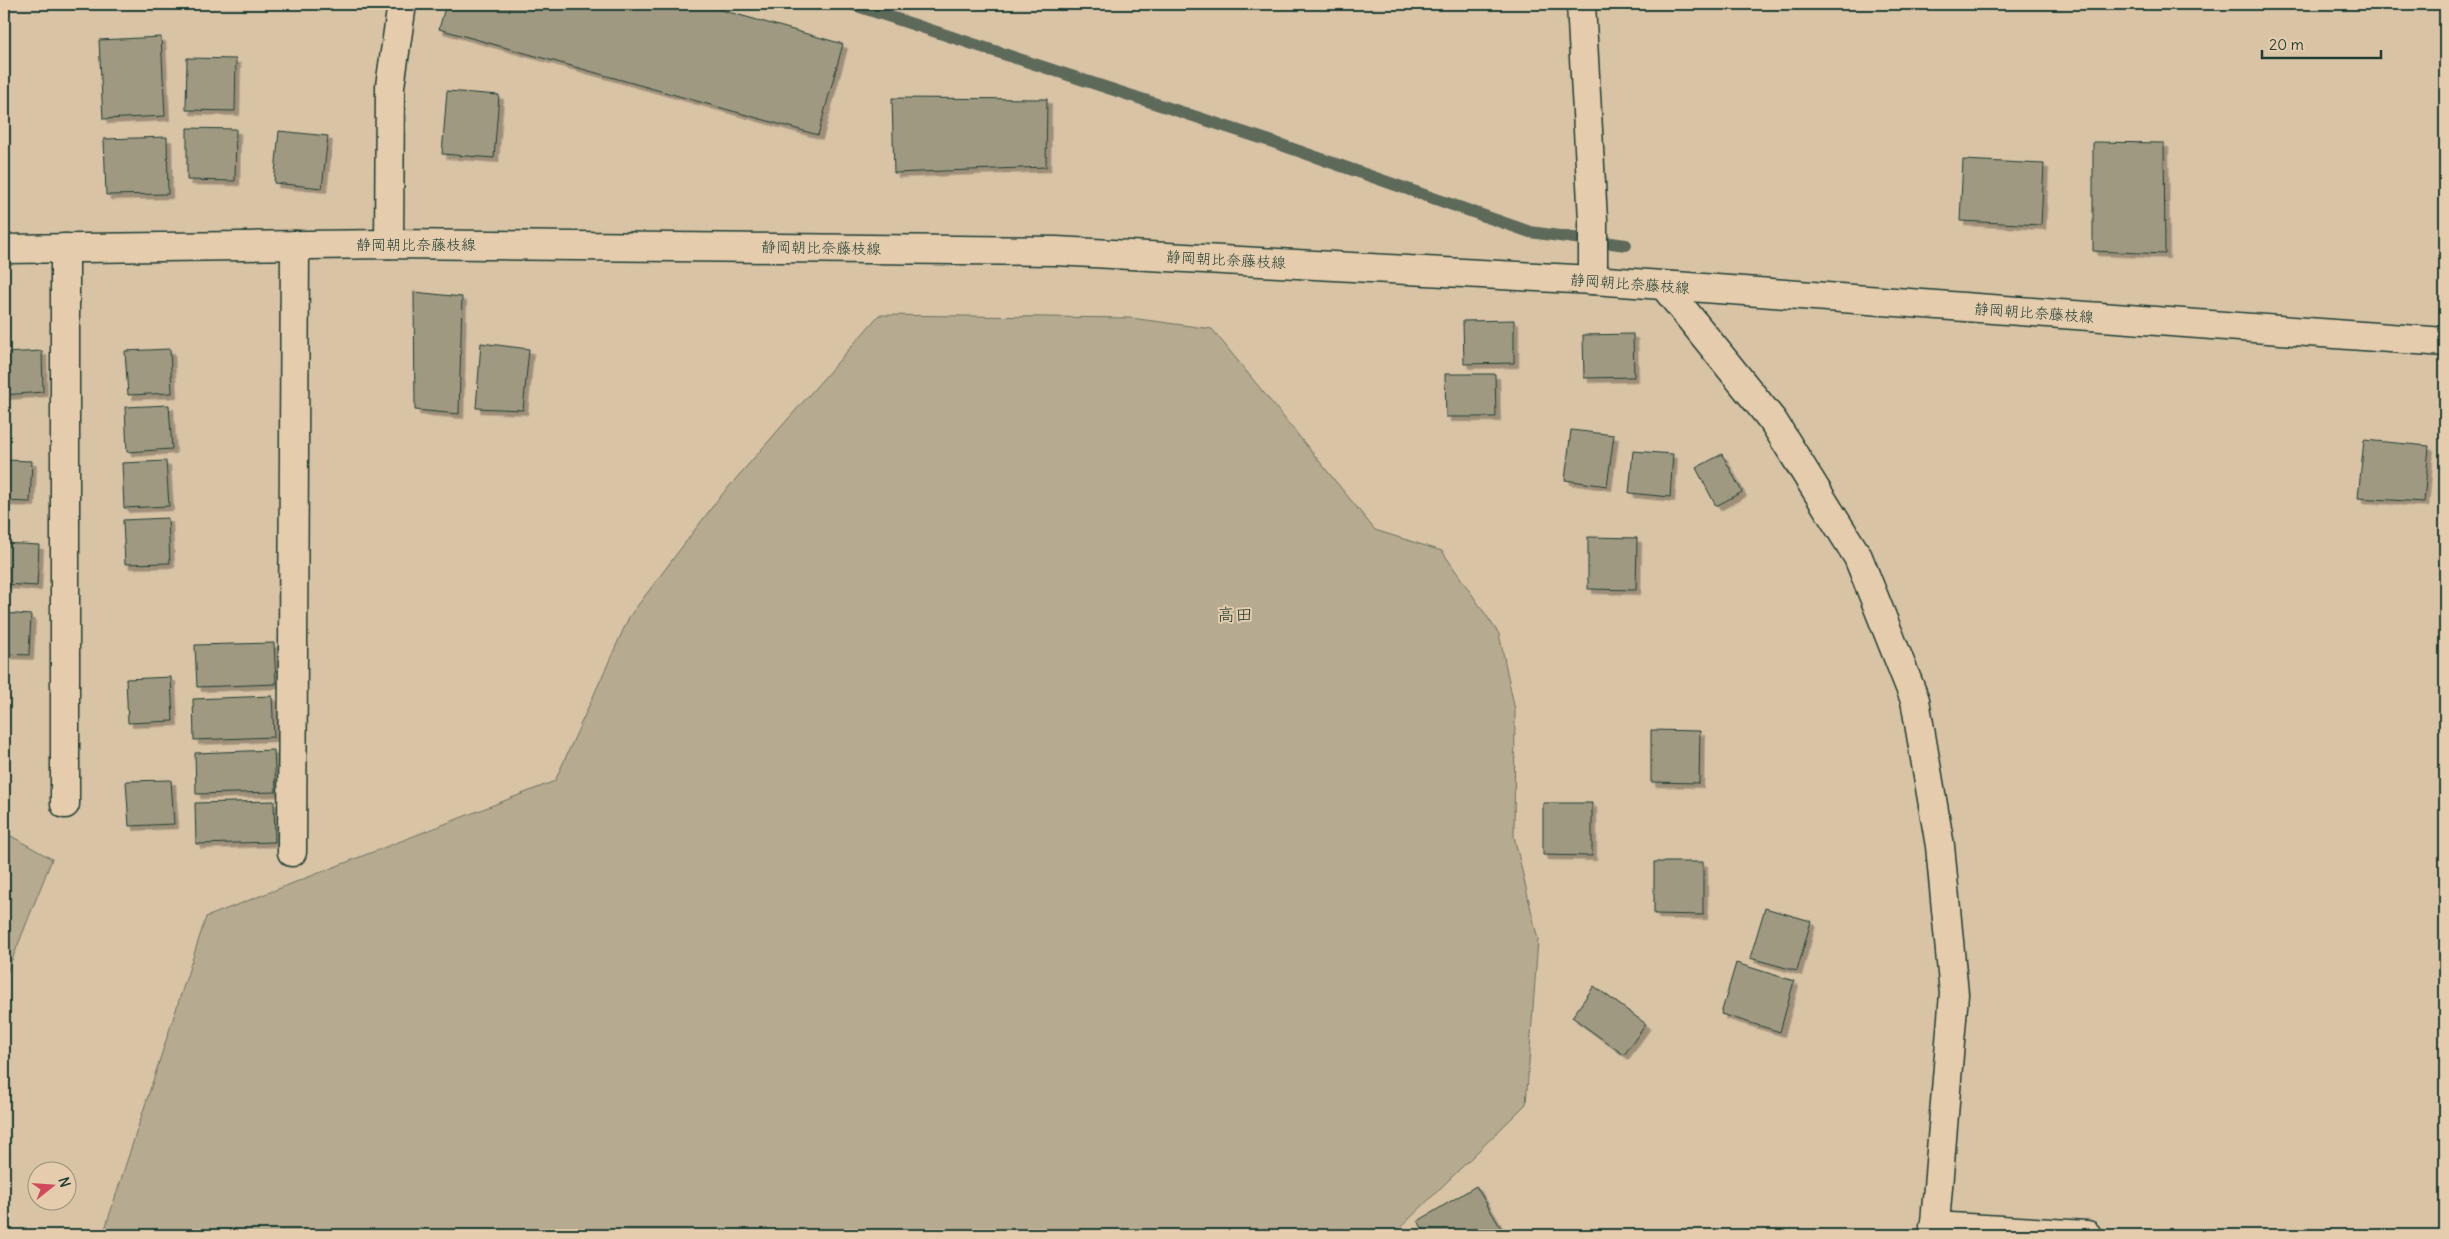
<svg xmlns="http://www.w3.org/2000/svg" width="2449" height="1239" font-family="Delius,'Klee One',sans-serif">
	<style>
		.green { fill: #b6aa90; stroke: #6a7462 }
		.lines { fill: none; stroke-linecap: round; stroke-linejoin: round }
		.stream { stroke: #5d6b5a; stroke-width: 12 }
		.building { fill: #9f9981; stroke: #1f3d34; filter: url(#shadow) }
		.minor-casing { stroke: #1f3d34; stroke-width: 31 }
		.tertiary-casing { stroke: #1f3d34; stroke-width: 31 }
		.secondary-casing { stroke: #1f3d34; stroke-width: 31 }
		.minor { stroke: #e4ccac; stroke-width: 28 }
		.tertiary { stroke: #e4ccac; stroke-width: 28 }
		.secondary { stroke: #e4ccac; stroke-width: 28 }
		.labels { text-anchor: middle; stroke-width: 4; stroke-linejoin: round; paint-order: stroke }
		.street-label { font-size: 15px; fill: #1f3d34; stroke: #e4ccac }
		.quarter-label { font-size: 18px; fill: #1f3d34; stroke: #e4ccac }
	</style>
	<defs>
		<filter id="shadow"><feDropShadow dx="4.5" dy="4.5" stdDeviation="0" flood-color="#0004"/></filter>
	</defs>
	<rect width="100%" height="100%" fill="#d8c3a5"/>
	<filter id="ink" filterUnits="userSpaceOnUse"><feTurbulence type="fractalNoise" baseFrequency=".02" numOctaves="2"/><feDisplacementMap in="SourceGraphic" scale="10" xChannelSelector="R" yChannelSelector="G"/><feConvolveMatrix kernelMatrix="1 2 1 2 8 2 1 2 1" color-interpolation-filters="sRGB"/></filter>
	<g filter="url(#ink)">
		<g class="green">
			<polygon points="879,315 1131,318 1212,329 1375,530 1442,551 1499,634 1515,710 1514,836 1538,940 1526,1104 1393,1235 103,1235 206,917 555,781 629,617 719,498"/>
			<polygon points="4,832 52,859 4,980"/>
		</g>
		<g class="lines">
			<polyline class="stream" points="851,4 1273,142 1530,232 1626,245"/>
		</g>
		<g class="building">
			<polygon points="446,4 700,4 843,44 818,135 439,29"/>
			<polygon points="161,37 165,116 103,119 99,40"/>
			<polygon points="187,58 236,59 235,111 186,110"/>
			<polygon points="447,91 499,95 494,158 442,154"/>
			<polygon points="892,98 1047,99 1046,167 894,173"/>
			<polygon points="187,128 236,129 235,181 187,180"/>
			<polygon points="279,131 328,136 322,188 274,183"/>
			<polygon points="167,137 168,194 106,195 104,139"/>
			<polygon points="2093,142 2164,143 2165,254 2093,251"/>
			<polygon points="1963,160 2044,164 2041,225 1960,221"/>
			<polygon points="414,292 462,297 459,414 415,410"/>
			<polygon points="1514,320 1514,363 1464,364 1463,321"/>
			<polygon points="1633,334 1634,377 1584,378 1583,335"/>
			<polygon points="481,343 529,349 523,410 476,408"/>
			<polygon points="170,349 172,393 128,395 125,351"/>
			<polygon points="42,351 43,392 4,395 4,353"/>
			<polygon points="1445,374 1495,374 1496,417 1446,417"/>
			<polygon points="169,405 172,449 127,452 125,407"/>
			<polygon points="1571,430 1614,435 1607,486 1565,480"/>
			<polygon points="2364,440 2429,446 2424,502 2358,498"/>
			<polygon points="1633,451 1673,454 1670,497 1629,493"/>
			<polygon points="1722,454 1742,492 1716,506 1696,468"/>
			<polygon points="4,460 32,461 30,502 4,501"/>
			<polygon points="166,461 169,506 124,508 122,463"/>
			<polygon points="168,518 170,563 125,564 123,520"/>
			<polygon points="1588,537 1637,538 1636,590 1588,589"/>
			<polygon points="4,543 39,545 37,586 4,584"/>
			<polygon points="4,613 31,615 29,655 4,654"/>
			<polygon points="274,643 276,684 197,687 195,645"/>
			<polygon points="171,677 173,721 128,723 126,679"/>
			<polygon points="272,696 274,737 194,740 193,699"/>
			<polygon points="1651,730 1700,731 1699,783 1651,782"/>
			<polygon points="274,750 276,792 196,794 195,753"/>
			<polygon points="171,780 174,824 129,826 126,781"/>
			<polygon points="274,801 275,842 196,844 195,803"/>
			<polygon points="1543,803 1592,803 1592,856 1543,855"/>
			<polygon points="1654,862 1703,862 1703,915 1654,914"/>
			<polygon points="1765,908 1811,921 1797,971 1750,958"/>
			<polygon points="1736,963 1794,981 1780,1032 1721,1014"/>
			<polygon points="1594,986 1646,1024 1624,1055 1572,1017"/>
			<polygon points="1476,1186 1505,1235 1426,1235 1418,1221"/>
		</g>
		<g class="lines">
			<g class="minor-casing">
				<g id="minor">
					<polyline points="1581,4 1593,220 1593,280"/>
					<polyline points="65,804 65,248"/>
					<polyline points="292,852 295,245"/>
					<polyline points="1934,1226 2087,1235"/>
				</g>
			</g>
			<g class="tertiary-casing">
				<g id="tertiary">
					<polyline points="389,244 390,86 402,4"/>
					<polyline points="1665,287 1773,421 1858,557 1915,700 1940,846 1954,994 1934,1235"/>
				</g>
			</g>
			<g class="secondary-casing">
				<polyline id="secondary" points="4,249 389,244 1056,251 1593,280 2445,342"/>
			</g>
			<use href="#minor" class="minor"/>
			<use href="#tertiary" class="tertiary"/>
			<use href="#secondary" class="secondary"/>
		</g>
	</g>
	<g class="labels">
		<g class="street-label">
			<text x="416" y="250">静岡朝比奈藤枝線</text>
			<text transform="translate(821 248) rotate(1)" y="5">静岡朝比奈藤枝線</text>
			<text transform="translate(1226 260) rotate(3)" y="5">静岡朝比奈藤枝線</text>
			<text transform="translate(1630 284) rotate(4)" y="5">静岡朝比奈藤枝線</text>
			<text transform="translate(2034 313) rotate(4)" y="5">静岡朝比奈藤枝線</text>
		</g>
		<g class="quarter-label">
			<text x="1235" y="621">高田</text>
		</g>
	</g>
	<rect width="2449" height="1239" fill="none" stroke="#e4ccac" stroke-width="20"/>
	<rect x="10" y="10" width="2429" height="1219" fill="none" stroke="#1f3d34" stroke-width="2" filter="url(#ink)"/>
	<g transform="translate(52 1186) rotate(73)"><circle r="24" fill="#e4ccac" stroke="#95937c"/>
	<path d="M0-4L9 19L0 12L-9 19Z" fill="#d1495b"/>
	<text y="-8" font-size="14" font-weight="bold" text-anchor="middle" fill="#1f3d34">N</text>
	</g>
	<path d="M2262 50v8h119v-8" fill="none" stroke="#1f3d34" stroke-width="2.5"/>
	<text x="2269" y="50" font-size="15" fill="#1f3d34" stroke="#e4ccac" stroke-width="4" paint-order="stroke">20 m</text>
</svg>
